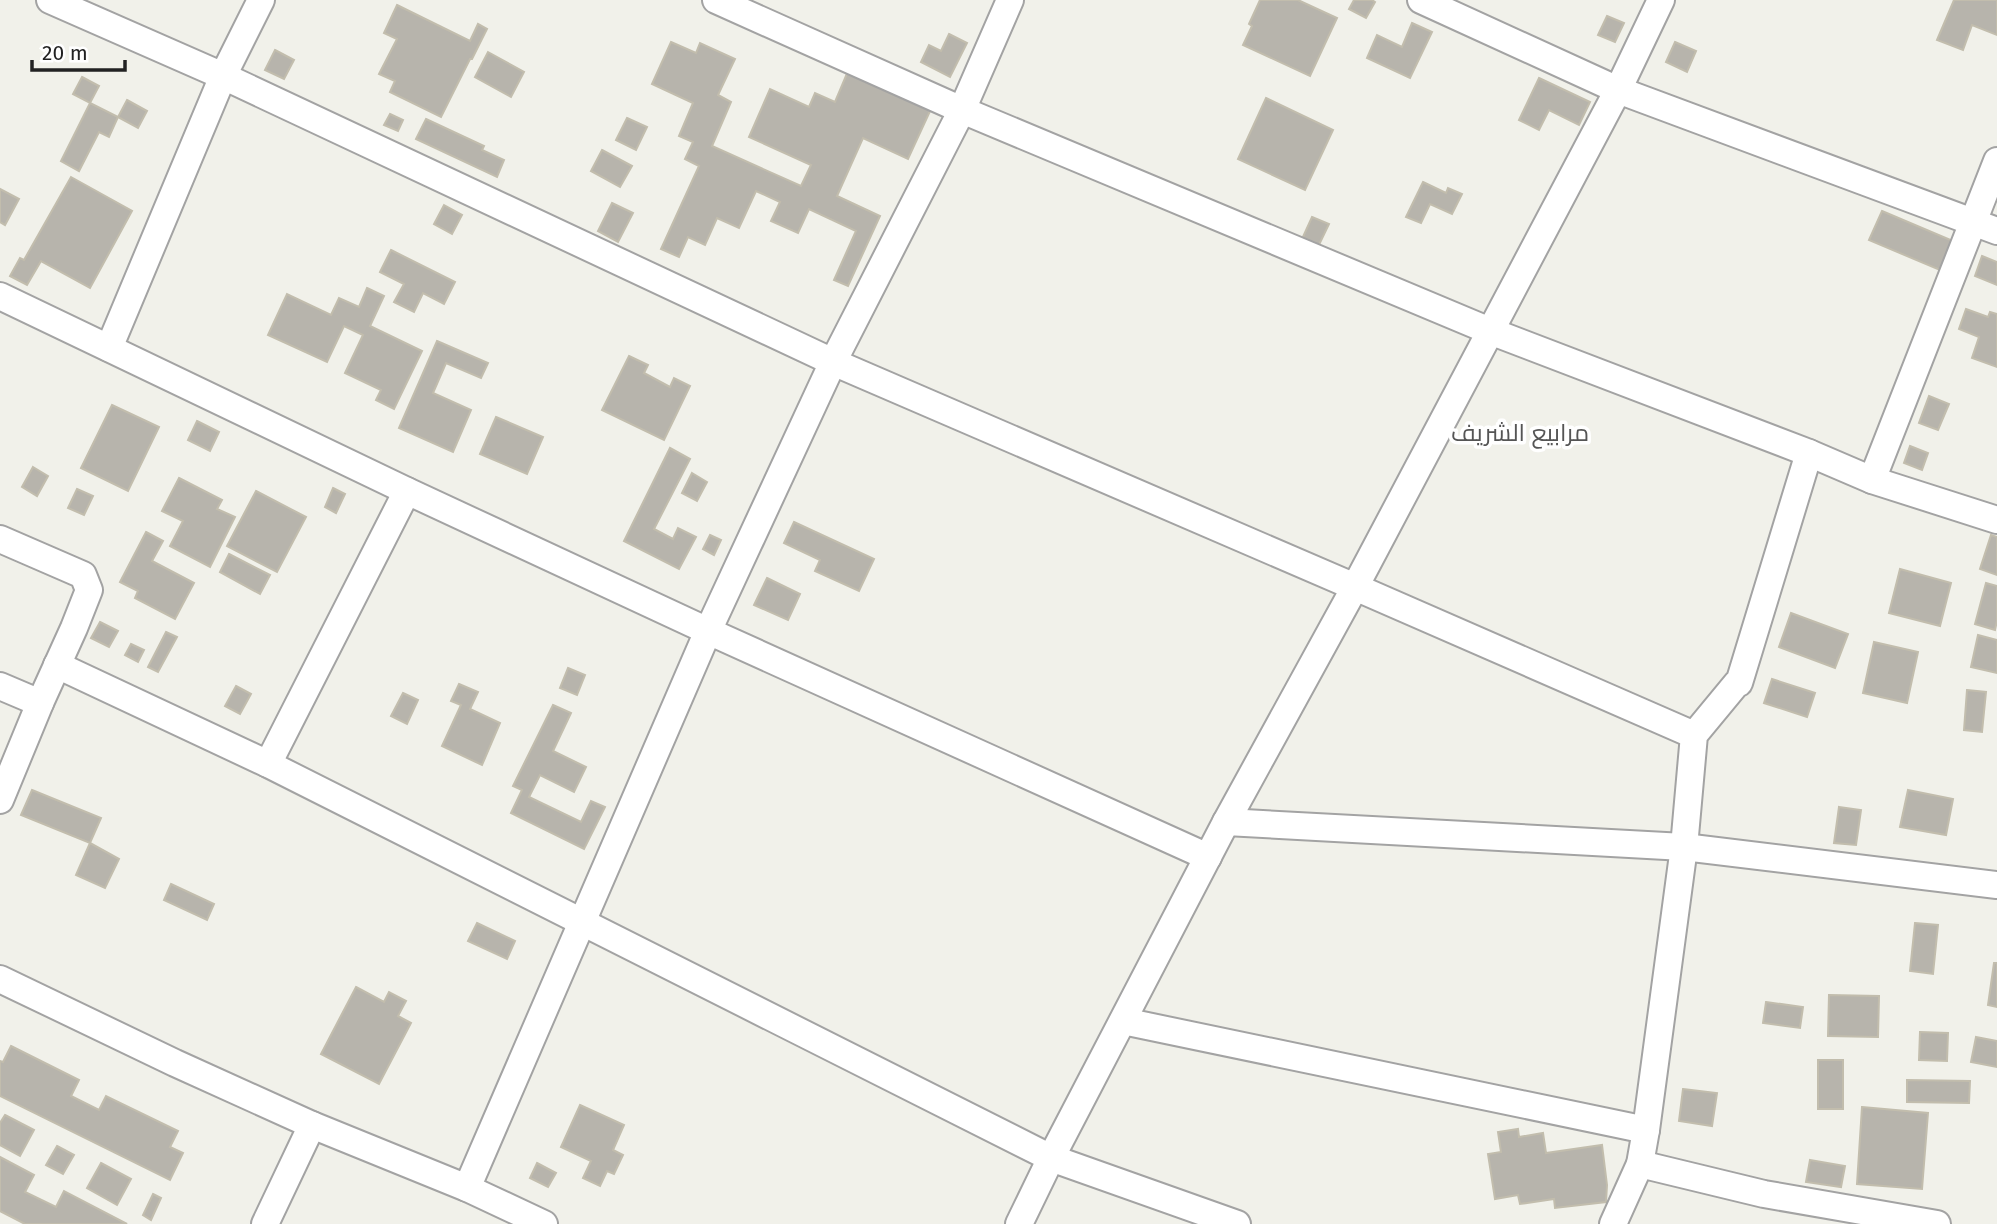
<svg xmlns="http://www.w3.org/2000/svg" width="1997" height="1224" font-family="'Fira Sans',Cairo,sans-serif">
	<style>
		.building { fill: #b7b4ac; stroke: #c2bdad; stroke-width: 2 }
		.lines { fill: none; stroke-linecap: round; stroke-linejoin: round }
		.minor-casing { stroke: #a3a3a3; stroke-width: 30 }
		.minor { stroke: #fff; stroke-width: 26 }
		.labels { text-anchor: middle; stroke-width: 7; stroke-linejoin: round; paint-order: stroke }
		.neighbourhood-label { font-size: 24px; fill: #555; stroke: #fff }
	</style>
	<rect width="100%" height="100%" fill="#f1f1ea"/>
	<g class="building">
		<polygon points="1260,0 1298,0 1337,18 1310,76 1243,45 1252,26 1249,24"/>
		<polygon points="1354,0 1372,0 1375,2 1366,18 1349,9"/>
		<polygon points="1954,0 1997,0 1997,35 1972,25 1963,50 1937,40"/>
		<polygon points="397,5 470,41 478,24 487,29 472,59 470,59 441,117 390,92 395,81 379,74 397,39 384,33"/>
		<polygon points="1607,16 1624,23 1615,42 1598,35"/>
		<polygon points="1412,23 1432,32 1410,78 1367,58 1377,35 1402,47"/>
		<polygon points="949,34 967,43 950,77 921,62 929,45 941,51"/>
		<polygon points="671,42 696,53 700,43 735,59 718,95 731,102 712,146 801,186 811,165 749,137 770,89 809,107 815,93 835,102 848,71 931,109 908,159 863,138 837,196 880,216 848,286 834,280 856,231 809,209 798,233 771,221 780,202 756,191 739,228 717,218 705,245 688,237 679,257 661,249 699,166 685,159 693,142 679,136 693,103 652,84"/>
		<polygon points="1675,42 1696,51 1687,72 1666,62"/>
		<polygon points="275,50 294,60 284,79 265,70"/>
		<polygon points="488,52 524,72 511,97 475,77"/>
		<polygon points="82,77 99,86 90,103 73,94"/>
		<polygon points="1539,78 1590,102 1579,125 1549,110 1539,130 1519,120"/>
		<polygon points="1266,98 1333,130 1305,190 1238,159"/>
		<polygon points="127,100 147,111 138,128 118,117"/>
		<polygon points="90,103 118,117 109,137 99,132 79,171 61,161"/>
		<polygon points="390,114 403,120 398,131 384,125"/>
		<polygon points="627,118 647,127 636,150 616,140"/>
		<polygon points="426,119 484,146 482,150 504,160 497,177 416,139"/>
		<polygon points="602,150 632,166 620,187 591,171"/>
		<polygon points="71,177 132,211 90,288 41,261 27,285 10,276 20,258 24,260"/>
		<polygon points="1423,182 1446,193 1448,188 1462,194 1452,214 1430,204 1421,223 1406,217"/>
		<polygon points="0,189 19,199 5,225 0,222"/>
		<polygon points="612,203 633,213 618,242 598,231"/>
		<polygon points="444,205 462,215 452,234 434,224"/>
		<polygon points="1882,211 1953,241 1940,270 1869,240"/>
		<polygon points="1312,217 1329,224 1318,247 1302,239"/>
		<polygon points="391,250 455,282 444,304 423,293 414,312 394,302 404,284 380,272"/>
		<polygon points="1982,256 1997,262 1997,285 1975,276"/>
		<polygon points="367,288 384,296 370,326 422,351 394,409 376,400 381,390 345,373 363,335 344,326 327,362 268,335 287,294 331,315 339,298 359,307"/>
		<polygon points="1966,309 1988,317 1990,312 1997,314 1997,367 1972,358 1979,337 1959,329"/>
		<polygon points="437,341 488,363 481,378 446,363 433,393 471,410 453,452 399,428"/>
		<polygon points="629,356 648,365 644,373 670,387 674,378 690,386 664,440 602,410"/>
		<polygon points="1929,396 1949,404 1938,430 1919,423"/>
		<polygon points="112,405 159,427 128,491 81,468"/>
		<polygon points="496,417 543,437 527,474 480,454"/>
		<polygon points="197,421 219,432 210,451 188,440"/>
		<polygon points="1910,446 1928,453 1922,470 1904,463"/>
		<polygon points="670,448 690,459 654,529 673,539 678,528 696,537 679,569 624,541"/>
		<polygon points="33,467 48,476 37,496 22,487"/>
		<polygon points="692,473 707,482 697,501 682,493"/>
		<polygon points="179,478 222,500 217,509 235,517 210,567 170,546 183,521 162,511"/>
		<polygon points="333,488 345,494 336,513 325,507"/>
		<polygon points="77,489 93,496 84,515 68,508"/>
		<polygon points="256,491 306,517 277,572 227,546"/>
		<polygon points="794,522 874,559 859,591 815,571 820,560 784,543"/>
		<polygon points="146,532 163,541 152,561 194,583 175,619 135,598 138,591 120,582"/>
		<polygon points="710,535 721,540 714,555 703,549"/>
		<polygon points="1991,535 1997,537 1997,575 1980,569"/>
		<polygon points="229,554 270,575 260,594 220,572"/>
		<polygon points="1900,569 1951,583 1940,626 1889,613"/>
		<polygon points="767,578 800,594 788,620 754,605"/>
		<polygon points="1986,583 1997,586 1997,621 1995,630 1975,624"/>
		<polygon points="1791,613 1848,634 1835,668 1779,647"/>
		<polygon points="100,622 118,631 109,647 91,638"/>
		<polygon points="166,632 177,637 158,672 148,667"/>
		<polygon points="1978,635 1997,640 1997,673 1971,667"/>
		<polygon points="1874,642 1918,652 1907,703 1863,693"/>
		<polygon points="131,644 144,650 138,662 125,655"/>
		<polygon points="568,668 585,675 577,695 560,688"/>
		<polygon points="1772,679 1815,693 1807,717 1764,703"/>
		<polygon points="459,684 478,692 470,709 500,723 482,765 442,746 461,705 451,701"/>
		<polygon points="236,686 251,694 240,714 225,706"/>
		<polygon points="1967,690 1986,692 1982,732 1964,730"/>
		<polygon points="403,693 418,700 407,724 391,716"/>
		<polygon points="553,705 571,713 553,751 586,767 574,792 540,775 529,797 581,822 591,801 605,807 584,849 511,813 522,790 513,786"/>
		<polygon points="32,790 101,818 90,843 21,815"/>
		<polygon points="1908,790 1953,799 1946,835 1900,827"/>
		<polygon points="1839,807 1861,810 1856,845 1834,843"/>
		<polygon points="90,843 119,859 105,888 76,875"/>
		<polygon points="171,884 214,904 207,920 164,900"/>
		<polygon points="477,923 515,941 507,959 468,941"/>
		<polygon points="1915,923 1938,925 1933,974 1910,971"/>
		<polygon points="1994,963 1997,963 1997,1007 1988,1005"/>
		<polygon points="356,987 384,1002 389,992 406,1001 398,1016 411,1023 379,1084 321,1054"/>
		<polygon points="1829,995 1879,996 1878,1037 1828,1036"/>
		<polygon points="1766,1002 1803,1007 1800,1028 1763,1023"/>
		<polygon points="1920,1032 1948,1033 1947,1061 1919,1060"/>
		<polygon points="1976,1037 1997,1041 1997,1067 1971,1062"/>
		<polygon points="11,1046 79,1080 71,1096 99,1110 106,1096 178,1131 170,1147 183,1153 170,1180 0,1096 0,1061 3,1062"/>
		<rect x="1818" y="1060" width="25" height="49"/>
		<polygon points="1907,1080 1970,1081 1969,1103 1907,1102"/>
		<polygon points="1683,1089 1717,1093 1712,1126 1679,1121"/>
		<polygon points="580,1105 624,1125 613,1150 623,1155 614,1174 607,1171 600,1186 583,1178 591,1161 561,1147"/>
		<polygon points="1862,1107 1928,1113 1922,1189 1857,1184"/>
		<polygon points="5,1115 34,1130 20,1156 0,1145 0,1123"/>
		<polygon points="1518,1129 1519,1137 1543,1133 1546,1153 1602,1145 1607,1185 1606,1202 1555,1208 1554,1199 1520,1204 1518,1195 1495,1199 1488,1154 1501,1152 1498,1132"/>
		<polygon points="57,1146 74,1155 63,1174 46,1165"/>
		<polygon points="0,1157 34,1175 25,1192 56,1207 64,1191 127,1224 25,1224 0,1211"/>
		<polygon points="1810,1160 1845,1166 1841,1187 1806,1182"/>
		<polygon points="101,1163 131,1179 117,1205 87,1188"/>
		<polygon points="537,1163 556,1173 548,1187 530,1178"/>
		<polygon points="153,1194 161,1198 151,1220 143,1215"/>
	</g>
	<g class="lines">
		<g class="minor-casing">
			<g id="minor">
				<polyline points="50,0 223,76 833,362 1355,587 1694,735"/>
				<polyline points="716,0 962,110 1490,331 1809,453 1872,480 1997,520"/>
				<polyline points="1421,0 1618,90 1997,231"/>
				<polyline points="0,296 407,491 708,631 1208,857"/>
				<polyline points="109,348 223,76 261,0"/>
				<polyline points="1872,480 1997,161"/>
				<polyline points="0,539 83,575 89,590 74,628 40,703 0,800"/>
				<polyline points="57,665 268,764 1051,1158 1237,1224"/>
				<polyline points="0,686 40,703"/>
				<polyline points="268,764 407,491"/>
				<polyline points="1226,822 1684,847 1997,885"/>
				<polyline points="0,979 175,1063 312,1125 467,1188 544,1224"/>
				<polyline points="1123,1021 1646,1130"/>
				<polyline points="1640,1164 1764,1194 1937,1224"/>
				<polyline points="467,1188 708,631 833,362 962,110 1010,0"/>
				<polyline points="265,1224 312,1125"/>
				<polyline points="1019,1224 1051,1158 1226,822 1355,587 1618,90 1661,0"/>
				<polyline points="1613,1224 1640,1164 1646,1130 1684,847 1694,735 1737,683 1739,683 1809,453"/>
			</g>
		</g>
		<use href="#minor" class="minor"/>
	</g>
	<g class="labels">
		<g class="neighbourhood-label">
			<text x="1520" y="441">مرابيع الشريف</text>
		</g>
	</g>
	<path d="M32 60v10h93v-10" fill="none" stroke="#222222" stroke-width="3.5"/>
	<text x="42" y="60" font-size="21" fill="#222222" stroke="#ffffff" stroke-width="5" paint-order="stroke">20 m</text>
</svg>
